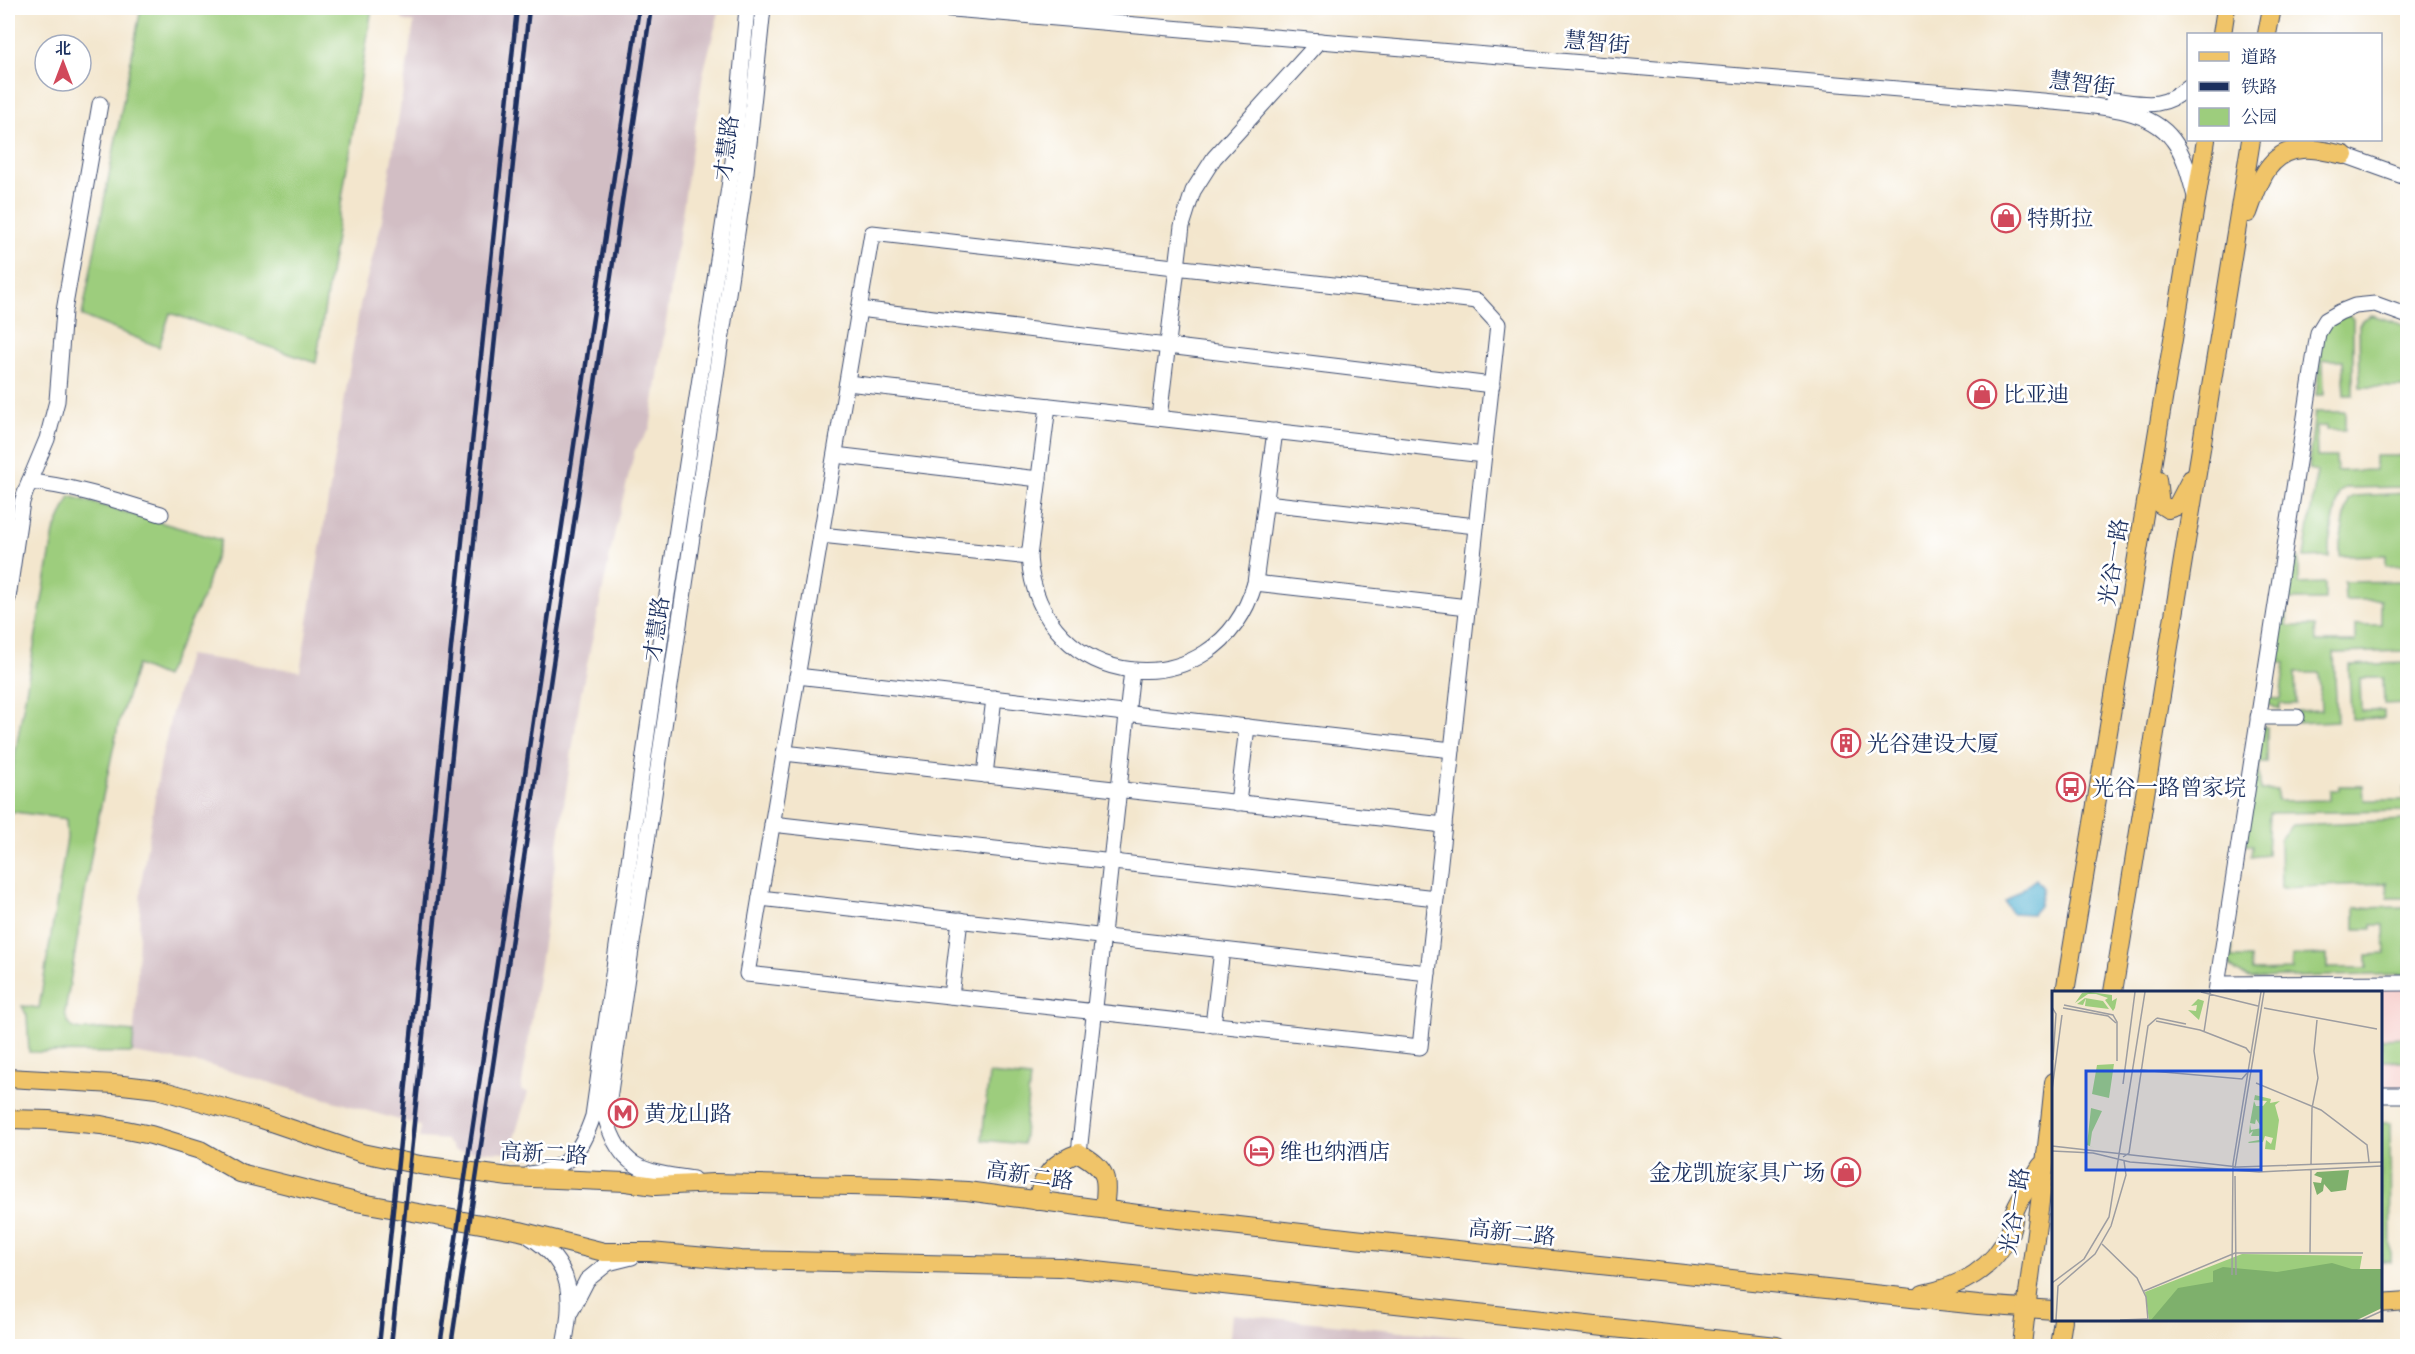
<svg xmlns="http://www.w3.org/2000/svg" width="2415" height="1354" font-family="'Sorts Mill Goudy','Noto Serif SC',serif">
	<style>
		.built { fill: #f7d0ce }
		.industrial { fill: #d2bec4 }
		.green { fill: #9dcd7d; stroke: #5c7e6e; stroke-width: 1.5 }
		.water { fill: #51b0d0; stroke: #367097; stroke-width: 1.5 }
		.lines { fill: none; stroke-linecap: round; stroke-linejoin: round }
		.minor-casing { stroke: #3b4a6f; stroke-width: 17 }
		.major-casing { stroke: #3b4a6f; stroke-width: 20 }
		.minor { stroke: #fff; stroke-width: 15 }
		.major { stroke: #f0c469; stroke-width: 18 }
		.rail { stroke: #1b2f5e; stroke-width: 4.5 }
		.labels { text-anchor: middle; stroke-width: 5; stroke-linejoin: round; paint-order: stroke }
		.street-label { font-size: 22px; fill: #1b2f5e; stroke: #fff }
		.poi-label { font-size: 22px; fill: #1b2f5e; stroke: #fff; text-anchor: start }
		.inset-road { fill: none; stroke: #9d9da1; stroke-width: 1.5 }
		.view { fill: #1d4ed8; fill-opacity: 0.15; stroke: #1d4ed8; stroke-width: 3 }
		.inset-edge { fill: none; stroke: #1b2f5e; stroke-width: 3 }
	</style>
	<rect width="100%" height="100%" fill="#fff"/>
	<filter id="ink" filterUnits="userSpaceOnUse"><feTurbulence type="fractalNoise" baseFrequency=".0167" numOctaves="2"/><feDisplacementMap in="SourceGraphic" scale="12" xChannelSelector="R" yChannelSelector="G"/><feConvolveMatrix kernelMatrix="1 2 1 2 8 2 1 2 1" color-interpolation-filters="sRGB"/></filter>
	<filter id="wash" filterUnits="userSpaceOnUse"><feTurbulence type="fractalNoise" baseFrequency=".008" numOctaves="4" result="noise"/><feDisplacementMap in="SourceGraphic" scale="24" xChannelSelector="R" yChannelSelector="G"/><feGaussianBlur stdDeviation="1.35" result="paint"/><feColorMatrix in="noise" values="0 0 0 0 0 0 0 0 0 0 0 0 0 0 0 0 0 1.4 0 .05"/><feComposite in="paint" operator="in"/></filter>
	<g filter="url(#wash)">
		<rect width="100%" height="100%" fill="#f3e6cd"/>
		<polygon class="built" points="2407,988 2407,1088 2381,1088 2380,992 2235,992 2246,990"/>
		<g class="industrial">
			<polygon points="403,8 720,8 703,74 650,429 635,450 615,531 580,698 521,1090 528,1092 510,1152 455,1151 446,1140 419,1138 420,1126 208,1065 132,1053 136,1003 141,884 160,766 171,716 188,655 300,671 360,305 381,225 414,23 402,20"/>
			<polygon points="1232,1314 1550,1346 1229,1346"/>
		</g>
		<g class="green">
			<polygon points="141,8 372,8 316,363 170,313 159,347 82,316"/>
			<polygon points="2348,314 2353,319 2353,395 2345,395 2343,360 2323,360 2324,395 2316,395 2323,334 2329,323"/>
			<polygon points="2372,315 2407,326 2407,387 2360,387 2359,325 2362,320"/>
			<polygon points="2315,412 2345,412 2345,430 2326,430 2326,426 2316,427 2317,457 2336,457 2337,471 2375,470 2375,456 2407,456 2407,487 2346,488 2339,493 2329,543 2329,557 2304,558 2317,471 2308,469"/>
			<polygon points="2407,493 2407,565 2386,566 2386,555 2340,556 2340,543 2348,499 2354,496"/>
			<path d="M70,496L221,540L203,596L165,677L137,665L119,722L95,833L65,1012C68,1034 82,1030 99,1029C110,1029 122,1031 134,1032L132,1053L29,1052L27,1016L22,1006L39,1008L67,838L66,819L8,811V794L54,532Z"/>
			<polygon points="2287,558 2299,558 2299,584 2325,583 2325,600 2287,600 2287,626 2315,626 2316,642 2355,642 2355,625 2381,625 2381,600 2345,600 2344,582 2407,581 2407,651 2334,653 2337,721 2297,723 2296,711 2321,710 2319,673 2295,673 2296,704 2280,704 2280,710 2268,704 2267,698 2280,699 2285,663 2272,661"/>
			<polygon points="2407,663 2407,703 2384,704 2383,678 2360,678 2361,711 2384,711 2384,718 2351,719 2349,665"/>
			<polygon points="2262,727 2267,727 2267,763 2259,763 2260,791 2277,790 2277,801 2330,800 2330,790 2339,790 2339,786 2363,786 2364,800 2404,800 2404,788 2407,788 2407,811 2269,813 2267,855 2251,857 2252,846 2245,845"/>
			<polygon points="2407,820 2407,898 2388,898 2387,883 2281,888 2280,839 2292,825"/>
			<path d="M2407,907V974L2250,978C2220,967 2228,954 2232,928V958H2251L2252,971L2292,970V956L2327,955V968H2367V955L2385,954L2384,925H2372V929H2355V908Z"/>
			<polygon points="2407,1037 2407,1061 2381,1061 2381,1038"/>
			<polygon points="989,1074 1030,1078 1023,1144 982,1140"/>
			<polygon points="2380,1123 2390,1123 2391,1262 2381,1262"/>
		</g>
		<polygon class="water" points="2036,879 2043,888 2039,906 2032,914 2011,913 2005,902"/>
	</g>
	<g filter="url(#ink)">
		<g class="lines">
			<g class="minor-casing">
				<g id="minor">
					<path d="M941,8L1355,44L2043,101C2084,106 2147,104 2173,140C2186,157 2190,180 2196,200"/>
					<path d="M2113,100C2145,104 2163,110 2188,87"/>
					<polyline points="2344,155 2408,178"/>
					<polygon points="872,233 1477,301 1498,324 1420,1047 747,974"/>
					<polyline points="859,309 1492,385"/>
					<polyline points="847,383 1484,455"/>
					<path d="M1048,406L1029,557C1039,693 1217,713 1255,583L1275,431"/>
					<polyline points="1159,418 1182,226 1193,191 1214,158 1320,41"/>
					<polyline points="835,455 1039,479"/>
					<polyline points="29,482 47,439 57,401 64,311 100,104"/>
					<polyline points="1266,503 1476,526"/>
					<polyline points="821,535 1029,557"/>
					<polyline points="1255,583 1468,607"/>
					<path d="M8,598L22,502L29,482C75,486 118,501 161,514"/>
					<polyline points="797,676 1452,750"/>
					<polyline points="2258,717 2297,717"/>
					<polyline points="784,753 1444,825"/>
					<polyline points="985,775 994,698"/>
					<polyline points="1238,803 1247,727"/>
					<polyline points="772,824 1436,898"/>
					<polyline points="760,898 1428,973"/>
					<polyline points="2218,984 2408,983"/>
					<polyline points="2216,992 2318,333 2326,320 2340,312 2355,306 2375,304 2408,316"/>
					<polyline points="951,996 960,920"/>
					<polyline points="1213,1025 1222,950"/>
					<polyline points="2380,1095 2408,1095"/>
					<polyline points="1079,1153 1132,670"/>
					<path d="M530,1174C569,1168 581,1152 593,1116L662,628L733,161L747,8"/>
					<path d="M693,1179C645,1171 622,1172 606,1119L746,172L763,8"/>
					<path d="M530,1237C575,1265 573,1299 564,1346"/>
					<polyline points="571,1311 587,1280 608,1263 632,1257"/>
				</g>
			</g>
			<g class="major-casing">
				<g id="major">
					<polyline points="2222,34 2226,8"/>
					<polyline points="2267,34 2272,8"/>
					<path d="M2248,213C2258,186 2267,151 2302,149C2315,147 2331,153 2344,155"/>
					<polyline points="2157,479 2160,504 2168,509 2177,506 2191,479"/>
					<polyline points="2065,992 2206,140"/>
					<polyline points="2113,992 2251,140"/>
					<polyline points="8,1078 114,1084 157,1089 259,1118 362,1153 420,1165 509,1177 626,1182 655,1186 714,1183 898,1187 967,1191 1160,1217 1354,1239 1978,1305 2054,1310"/>
					<polyline points="8,1119 49,1120 101,1125 151,1135 200,1150 240,1173 356,1202 520,1231 604,1252 650,1252 741,1260 1060,1267 1777,1346"/>
					<path d="M1037,1201C1042,1176 1054,1161 1079,1153C1108,1170 1108,1177 1104,1209"/>
					<path d="M1923,1294C1961,1286 1993,1270 2010,1232C2013,1225 2013,1217 2015,1210C2021,1195 2033,1180 2041,1166"/>
					<polyline points="2380,1303 2408,1301"/>
					<path d="M2022,1346C2031,1258 2046,1171 2054,1082"/>
					<polyline points="2059,1346 2063,1320"/>
				</g>
			</g>
			<use href="#minor" class="minor"/>
			<use href="#major" class="major"/>
			<g class="rail">
				<polyline points="379,1346 517,8"/>
				<polyline points="391,1346 529,8"/>
				<polyline points="440,1346 639,8"/>
				<polyline points="451,1346 651,8"/>
			</g>
		</g>
	</g>
	<defs>
		<g id="shop-ring" transform="scale(1.5)"><circle r="9.5" fill="#fff" stroke="#d1495b" stroke-width="1.5"/><path d="M-5-2.5h2.3a2.7 3.5 0 0 1 5.4 0H5L5.5 6h-11ZM-1.5-2.5h3a1.5 2.3 0 0 0-3 0Z" fill="#d1495b"/></g>
		<g id="building-ring" transform="scale(1.5)"><circle r="9.5" fill="#fff" stroke="#d1495b" stroke-width="1.5"/><path d="M-4-6H4V6H1V3H-1V6H-4ZM-2.5-4.3h1.7v1.8h-1.7ZM.8-4.3h1.7v1.8H.8ZM-2.5-1h1.7V.8h-1.7ZM.8-1h1.7V.8H.8Z" fill="#d1495b"/></g>
		<g id="bus-ring" transform="scale(1.5)"><circle r="9.5" fill="#fff" stroke="#d1495b" stroke-width="1.5"/><path d="M-5-6H5V4H4V6H2V4H-2V6H-4V4H-5ZM-3.5-4V0h7V-4ZM-3.5 1.2v1.5H-2V1.2ZM2 1.2v1.5H3.5V1.2Z" fill="#d1495b"/></g>
		<g id="metro-ring" transform="scale(1.5)"><circle r="9.5" fill="#fff" stroke="#d1495b" stroke-width="1.5"/><path d="M-5.5 5V-5H-3L0 0L3-5H5.5V5H3V-.5L0 4L-3-.5V5Z" fill="#d1495b"/></g>
		<g id="hotel-ring" transform="scale(1.5)"><circle r="9.5" fill="#fff" stroke="#d1495b" stroke-width="1.5"/><path d="M-6-4.5h1.5V1H6V5H4.5V3h-9V5H-6ZM-4 0a1.8 1.8 0 1 1 3.6 0ZM.5 0V-2.5h3Q6-2.5 6 0Z" fill="#d1495b"/></g>
	</defs>
	<g fill-rule="evenodd">
		<use href="#shop-ring" x="2006" y="218"/>
		<use href="#shop-ring" x="1982" y="394"/>
		<use href="#building-ring" x="1846" y="743"/>
		<use href="#bus-ring" x="2071" y="787"/>
		<use href="#metro-ring" x="623" y="1113"/>
		<use href="#hotel-ring" x="1259" y="1151"/>
		<use href="#shop-ring" x="1846" y="1172"/>
	</g>
	<g class="labels">
		<g class="street-label">
			<text transform="translate(1597 42) rotate(5)" y="8">慧智街</text>
			<text transform="translate(2082 83) rotate(7)" y="8">慧智街</text>
			<text transform="translate(726 148) rotate(-83)" y="8">才慧路</text>
			<text transform="translate(2113 562) rotate(-81)" y="8">光谷一路</text>
			<text transform="translate(656 629) rotate(-82)" y="8">才慧路</text>
			<text transform="translate(544 1153) rotate(3)" y="8">高新二路</text>
			<text transform="translate(1030 1175) rotate(8)" y="8">高新二路</text>
			<text transform="translate(2014 1211) rotate(-81)" y="8">光谷一路</text>
			<text transform="translate(1512 1232) rotate(6)" y="8">高新二路</text>
		</g>
		<g class="poi-label">
			<text x="2027" y="226">特斯拉</text>
			<text x="2003" y="402">比亚迪</text>
			<text x="1867" y="751">光谷建设大厦</text>
			<text x="2092" y="795">光谷一路曾家垸</text>
			<text x="644" y="1121">黄龙山路</text>
			<text x="1280" y="1159">维也纳酒店</text>
			<text x="1825" y="1180" text-anchor="end">金龙凯旋家具广场</text>
		</g>
	</g>
	<g transform="translate(2052 991)">
		<rect width="330" height="330" fill="#f3e6cd"/>
		<path d="M38,1L60,4V10L65,7L63,17L61,20L56,13L53,9L56,7L44,3H36L23,12L30,2ZM33,7L51,10L57,18L33,15L34,7L31,14L25,13ZM146,8L152,10L147,29L136,19L144,20L145,14L139,15ZM62,73L57,107L40,103L45,74ZM203,104L219,108L218,112L228,110L223,114L227,129L223,159L213,158L214,149L219,153L221,147L213,145L211,151L197,152L196,151L207,149V145H199L201,140L197,143L198,133L199,139L210,137L204,128L203,133L198,132L202,110L204,115H211L215,110L202,109ZM39,117L50,120L40,141L38,155L43,157L35,154ZM190,263L310,265L299,329H97L93,301Z" fill="#9dcd7d"/>
		<path d="M297,179L294,199L279,201L272,193L271,200L265,204L261,191L269,192L270,187L262,184L265,181ZM280,272L300,278H330V317L305,329H99L126,297L161,291V280L171,276L225,281Z" fill="#7eb06c"/>
		<path class="inset-road" d="M149,1L206,15M12,14L61,24L65,31V70M0,16L4,23L1,69M11,17L56,25L64,32M212,17L325,38M105,27L134,33M104,30L148,39L194,57L198,62M152,41L158,1M88,79L190,88L195,82M204,92L269,119L315,154L317,171M71,93L83,1M0,99L10,24M0,155L186,176L330,171M0,160L41,162L78,171L207,181L330,175M71,166L77,162L96,35L105,27M259,174L260,117L266,87L262,60L265,29M183,177L212,1M183,185L184,284M50,253L85,287L94,306L96,329M258,262L259,179M180,284L181,173L209,1M0,292L32,268L57,226L93,1M92,300L183,262H311M4,329L6,295L43,263L59,235L74,184L72,170M68,329L95,328M310,329L330,320"/>
		<path class="view" d="M34,80H209V179H34Z"/>
		<rect width="330" height="330" class="inset-edge"/>
	</g>
	<rect width="2415" height="1354" fill="none" stroke="#fff" stroke-width="30"/>
	<rect x="2187" y="33" width="195" height="108" fill="#ffffff" stroke="#a4acbf" stroke-width="1.5"/>
	<rect x="2199" y="52" width="30" height="9" fill="#f0c469" stroke="#a4acbf" stroke-width="1.5"/>
	<text x="2241" y="63" font-size="18" fill="#1b2f5e">道路</text>
	<rect x="2199" y="82" width="30" height="9" fill="#1b2f5e" stroke="#a4acbf" stroke-width="1.5"/>
	<text x="2241" y="93" font-size="18" fill="#1b2f5e">铁路</text>
	<rect x="2199" y="108" width="30" height="18" fill="#9dcd7d" stroke="#a4acbf" stroke-width="1.5"/>
	<text x="2241" y="123" font-size="18" fill="#1b2f5e">公园</text>
	<g transform="translate(63 63)"><circle r="28" fill="#ffffff" stroke="#a4acbf" stroke-width="1.5"/>
	<path d="M0-4.5L10 22L0 15L-10 22Z" fill="#d1495b"/>
	<text y="-9" font-size="16" font-weight="bold" text-anchor="middle" fill="#1b2f5e">北</text>
	</g>
</svg>
